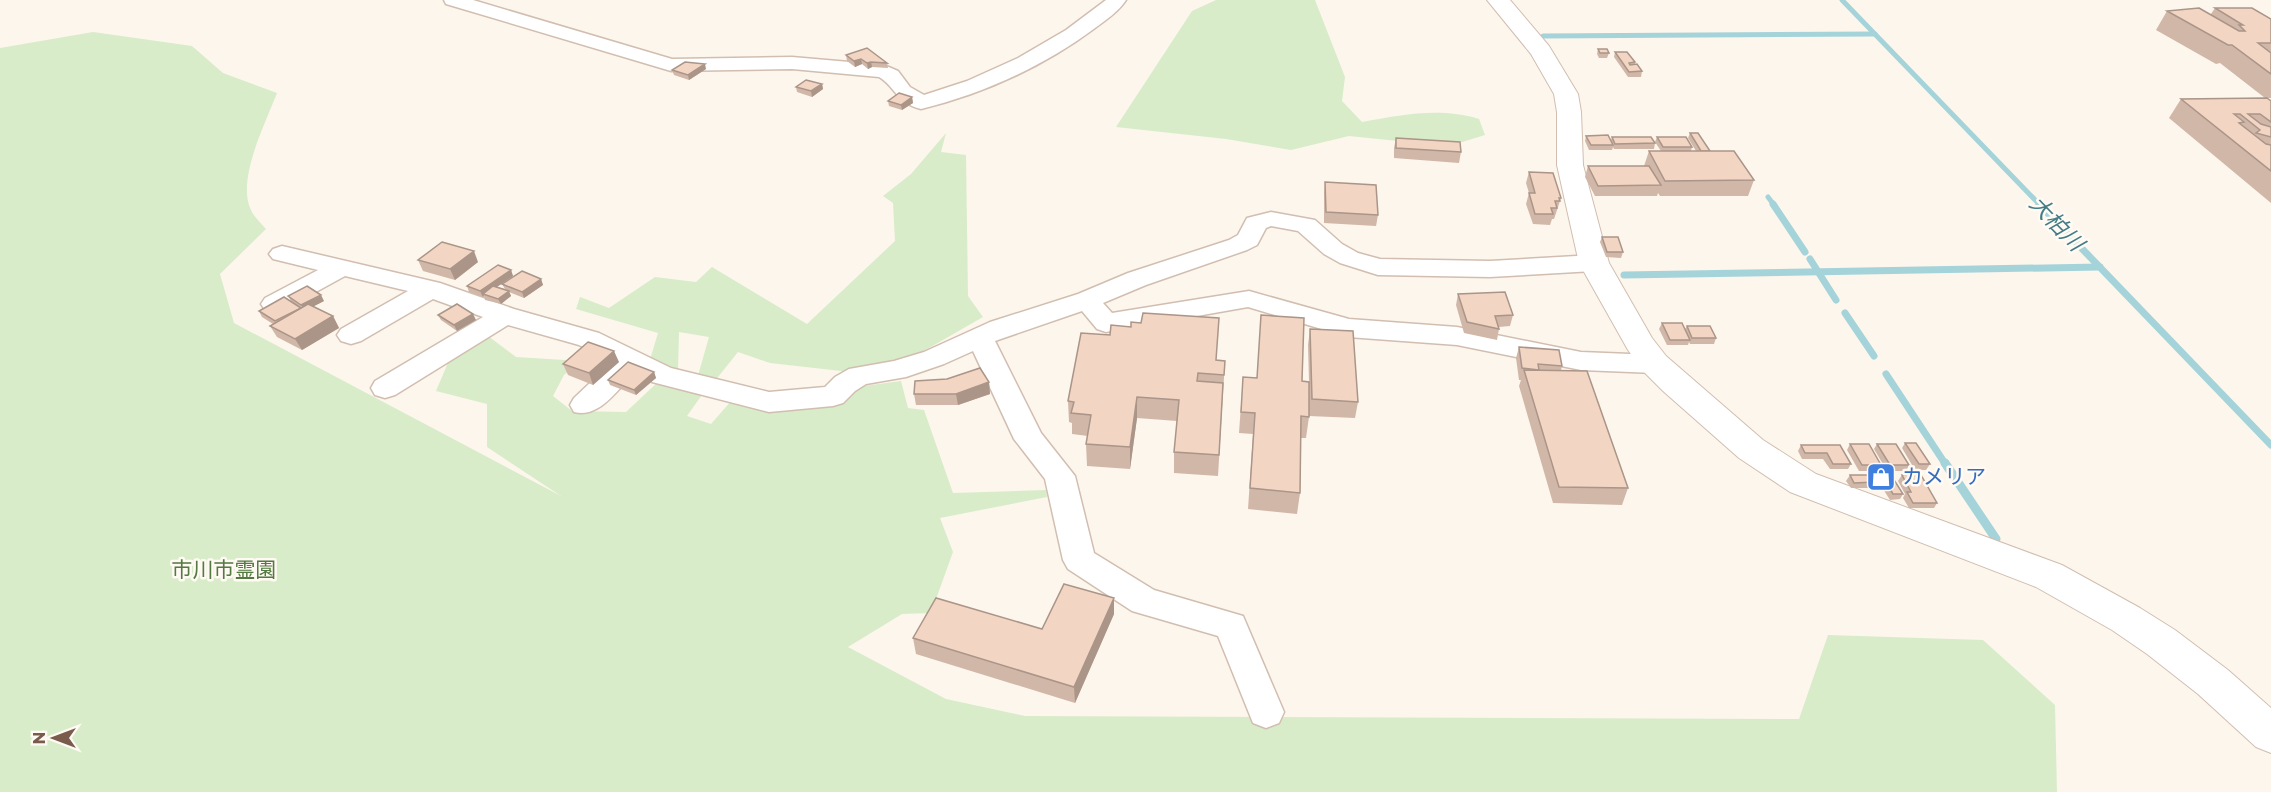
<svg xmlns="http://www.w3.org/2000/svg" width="2271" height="792" font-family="Montserrat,'Noto Sans JP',sans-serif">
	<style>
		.green { fill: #d8ecc9 }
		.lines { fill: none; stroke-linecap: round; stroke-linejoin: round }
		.stream-far2 { stroke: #a5d3da; stroke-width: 5 }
		.stream-far1 { stroke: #a5d3da; stroke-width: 7 }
		.stream { stroke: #a5d3da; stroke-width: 9 }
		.minor-casing { stroke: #d1beb0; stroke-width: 3 }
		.tertiary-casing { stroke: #d1beb0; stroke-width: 2 }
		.minor { fill: #fff; fill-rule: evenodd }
		.tertiary { fill: #fff; fill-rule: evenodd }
		.wall { fill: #d1b7a8 }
		.shaded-wall { fill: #aa9588 }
		.building { fill: #f3d5c3; stroke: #aa9588; stroke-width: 1.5 }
		.labels { text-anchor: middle; stroke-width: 5; stroke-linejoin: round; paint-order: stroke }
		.shop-label { font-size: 21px; fill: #366cbe; stroke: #fffaf3; text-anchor: start }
		.park-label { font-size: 21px; fill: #537a41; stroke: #fffaf3 }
		.water-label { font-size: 22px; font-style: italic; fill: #437c86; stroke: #fffaf3 }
	</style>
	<rect width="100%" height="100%" fill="#fdf6ec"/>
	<g class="green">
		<path d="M1216,0H1315L1345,77L1342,101L1362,122C1402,115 1439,107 1479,119L1485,135L1459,143L1437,145L1349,136L1291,150L1226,139L1116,127L1192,11Z"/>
		<path d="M93,32L192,46L223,73L277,93C266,122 236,180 251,210C254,217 261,223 266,229L220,274L234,323L561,496L487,447V404L436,391L453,351L484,333L516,357L581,361L564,375L553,396L572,411L626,412L660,380L704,392L687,416L711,424L732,400L756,409L844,404L849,388L901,381L908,408L924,410L953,493L1046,490L1047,497L940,518L953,552L931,613L902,614L848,647L946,699L1025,716L1799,719L1828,635L1983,640L2055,705L2057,792H0V48Z"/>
		<polygon points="946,133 941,152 966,155 968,296 983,317 922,352 850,372 770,363 738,352 714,382 697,379 709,337 679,332 678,369 649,363 658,333 576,309 580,297 609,308 655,277 696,282 712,267 807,324 895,241 893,203 883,196 911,174"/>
	</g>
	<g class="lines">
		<g class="stream-far2">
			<polyline points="1842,0 2040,205"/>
			<polyline points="1543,36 1875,34"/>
			<polyline points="1768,197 1774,205"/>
		</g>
		<g class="stream-far1">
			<polyline points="1773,204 1805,252"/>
			<polyline points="2039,204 2271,445"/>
			<polyline points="1810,259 1836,300"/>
			<polyline points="1624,275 2100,267"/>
			<polyline points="1845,313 1874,356"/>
			<polyline points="1886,374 1946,465"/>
		</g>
		<polyline class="stream" points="1945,463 1996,539"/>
		<g class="minor-casing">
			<g id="minor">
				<path d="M444,0H473L672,59L792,57L884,65L898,71L910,87L924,95L967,81L1018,58L1066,30L1106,0H1126C1119,11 1106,20 1095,28C1044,66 983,94 921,109C896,103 895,86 879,77L792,69L671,71L446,4Z"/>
				<path d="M1271,212L1315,220L1342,244L1358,253L1380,259L1490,261L1594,255L1603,258L1607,263L1603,268L1594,271L1490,277L1378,275L1340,263L1324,254L1298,231L1271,226L1266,228L1257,245L1247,250L1146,285L1103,303L1112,313L1249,291L1349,319L1457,327L1581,352L1655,355L1665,358L1669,364L1665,370L1655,373L1581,370L1457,345L1348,337L1248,307L1106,332L1097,329L1082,311L995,341L1041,433L1075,476L1094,553L1154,590L1243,616L1284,712L1279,723L1266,728L1253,723L1218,636L1132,611L1068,569L1063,560L1045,479L1014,439L973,351L944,364L906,377L866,384L855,391L843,403L833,406L769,412L652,382L634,373C618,389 599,419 574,412L570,405L574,398L612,362L579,345L508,325L395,395L385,398L375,395L371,388L375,381L483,317L433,299L361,341L351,344L341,341L337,335L341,329L408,291L345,276L283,310L274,312L265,310L261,304L265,298L318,270L273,259L269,254L273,249L282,246L440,283L514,309L599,333L671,368L769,392L825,387L835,377L849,369L894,361L924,352L990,322L1078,294L1128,273L1229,240L1238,235L1247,218Z"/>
			</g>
		</g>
		<g class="tertiary-casing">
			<polygon id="tertiary" points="1487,0 1510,0 1549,46 1578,94 1581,112 1583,165 1609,263 1652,338 1666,356 1763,440 1816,474 2062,565 2140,608 2175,630 2228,670 2271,708 2271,753 2256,747 2198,694 2147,654 2112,630 2036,587 1790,492 1739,458 1663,391 1644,372 1628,350 1579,263 1557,165 1557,112 1554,94 1531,54"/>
		</g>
		<use href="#minor" class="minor"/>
		<use href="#tertiary" class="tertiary"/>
	</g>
	<g class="wall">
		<polygon points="2215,8 2271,19 2271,98 2265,98 2220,63 2216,64 2156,30 2167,11 2211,14"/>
		<polygon points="1598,49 1609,53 1607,58 1599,58 1597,54"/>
		<polygon points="1615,52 1635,62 1635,64 1642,71 1641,77 1628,77 1614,57"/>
		<polygon points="846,55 887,63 888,68 872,67 868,69 862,64 855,67 847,61"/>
		<polygon points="706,69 689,80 674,75 672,70"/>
		<polygon points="822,84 823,89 812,97 797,92 796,87"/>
		<polygon points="912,97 913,103 902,110 889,106 888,101"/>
		<polygon points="2181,99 2271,101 2271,203 2169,118"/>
		<polygon points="1690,133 1710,151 1754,180 1748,196 1660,196 1658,193 1657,196 1595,196 1585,177 1588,166 1644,166 1649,151 1661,151 1655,142 1657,137 1692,147 1691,151 1696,151 1688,138"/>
		<polygon points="1586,136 1611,140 1612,137 1655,143 1654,149 1614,149 1613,147 1612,150 1589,150 1585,141"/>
		<polygon points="1396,138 1461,152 1459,163 1394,158 1394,148"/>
		<polygon points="1529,172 1561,198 1554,219 1552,219 1550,225 1533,224 1526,204 1529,193 1526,183"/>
		<polygon points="1325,182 1378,215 1376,226 1324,223 1324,193"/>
		<polygon points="1602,237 1623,252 1621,258 1606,257 1600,242"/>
		<polygon points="418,260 478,262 455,280 423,271"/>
		<polygon points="511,270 513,276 497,287 505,289 502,284 541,279 543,285 524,298 509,292 511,296 501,304 485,300 484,296 483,297 469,292 467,286"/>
		<polygon points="1458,294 1513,315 1510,326 1499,327 1499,329 1497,340 1464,333 1456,305"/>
		<polygon points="288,296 324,301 313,306 333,316 339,328 302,350 277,337 270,326 273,324 262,317 259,311 291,301"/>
		<polygon points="438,315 476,320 457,331 441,320"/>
		<polygon points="1261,315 1302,381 1309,382 1308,345 1310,329 1358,402 1355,418 1309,416 1309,398 1309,417 1306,438 1301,438 1300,493 1297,514 1248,509 1253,434 1239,433 1243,377 1257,378"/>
		<polygon points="1141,323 1216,360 1225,361 1218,476 1174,473 1174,452 1177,421 1137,418 1130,469 1087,466 1086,444 1088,436 1072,434 1072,423 1069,422 1068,401 1110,335"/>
		<polygon points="1662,323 1685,329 1687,326 1716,338 1714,344 1690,344 1689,342 1688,345 1667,345 1659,329"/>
		<polygon points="1519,347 1562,366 1561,370 1628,488 1622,505 1553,503 1519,386 1521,380 1519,380 1516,358"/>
		<polygon points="619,362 593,385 568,375 563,364"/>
		<polygon points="654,372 656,378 636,395 610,385 608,380"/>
		<polygon points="989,382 990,394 958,405 916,405 914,394"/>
		<polygon points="1905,443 1930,464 1926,470 1915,470 1902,448"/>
		<polygon points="1850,444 1881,465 1878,471 1859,471 1847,450"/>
		<polygon points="1877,444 1909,465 1906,471 1887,471 1874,449"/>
		<polygon points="1801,445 1840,445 1851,464 1848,469 1830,469 1823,459 1802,459 1798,451"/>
		<polygon points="1850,475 1875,482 1872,488 1851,488 1846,481"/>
		<polygon points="1882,475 1903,494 1900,499 1890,500 1878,481"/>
		<polygon points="1902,475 1937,503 1934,508 1909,508 1903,498 1905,494 1898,481"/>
		<polygon points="1114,598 1114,614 1075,703 916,654 913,638 1042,629"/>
	</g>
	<g class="shaded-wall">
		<polygon points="861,59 862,64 855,67 854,61"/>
		<polygon points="871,62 872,67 868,69 867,63"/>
		<polygon points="705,64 706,69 689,80 688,75"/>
		<polygon points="822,84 823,89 812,97 811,91"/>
		<polygon points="912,97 913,103 902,110 901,105"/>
		<polygon points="474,251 478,262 455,280 450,269"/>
		<polygon points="511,270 513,276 485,295 483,294 484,296 483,297 480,291"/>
		<polygon points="541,279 543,285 524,298 522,292"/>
		<polygon points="509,291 511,296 501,304 498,299"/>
		<polygon points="321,295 324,301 305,311 301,305"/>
		<polygon points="473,314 476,320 457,331 454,325"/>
		<polygon points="333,316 339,328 302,350 295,339"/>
		<polygon points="614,351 619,362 593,385 589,373"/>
		<polygon points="654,372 656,378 636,395 634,390"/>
		<polygon points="989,382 990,394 958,405 956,394"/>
		<polygon points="1137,397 1137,418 1130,469 1130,447"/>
		<polygon points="1114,598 1114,614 1075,703 1074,687"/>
	</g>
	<g class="building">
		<polygon points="2199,8 2239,31 2245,31 2239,25 2243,25 2215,8 2252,8 2271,19 2271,43 2258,43 2271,53 2271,74 2232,45 2228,45 2167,11"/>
		<polygon points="867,48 887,63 871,62 867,63 861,59 854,61 846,55"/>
		<polygon points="1598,49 1607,49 1609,53 1600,53"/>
		<polygon points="1615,52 1627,52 1635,62 1629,63 1630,65 1637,64 1642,71 1629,72"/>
		<polygon points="685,62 705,64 688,75 672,70"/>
		<polygon points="806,80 822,84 811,91 796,87"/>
		<polygon points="899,93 912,97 901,105 888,101"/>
		<polygon points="2267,98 2271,101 2271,122 2260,114 2248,114 2261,124 2271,127 2271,137 2256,133 2260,130 2240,114 2234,114 2244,122 2239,123 2266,144 2271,145 2271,171 2181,99"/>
		<polygon points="1690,133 1698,133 1710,151 1701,151"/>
		<polygon points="1608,135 1613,145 1591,145 1586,136"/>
		<polygon points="1612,137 1651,137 1655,143 1615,144"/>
		<polygon points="1657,137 1686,137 1692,147 1663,147"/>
		<polygon points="1396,138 1460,142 1461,152 1396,148"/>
		<polygon points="1649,151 1734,151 1754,180 1665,181"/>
		<polygon points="1588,166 1649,166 1661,185 1598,186"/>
		<polygon points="1529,172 1553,173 1561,198 1559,198 1560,201 1555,201 1557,208 1551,208 1553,214 1535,214 1529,193 1535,193"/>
		<polygon points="1325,182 1376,185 1378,215 1326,212"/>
		<polygon points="1602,237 1618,237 1623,252 1607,252"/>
		<polygon points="442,242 474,251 450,269 418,260"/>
		<polygon points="498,265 511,270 480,291 467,286"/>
		<polygon points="522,271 541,279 522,292 502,284"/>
		<polygon points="307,286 321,295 301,305 288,296"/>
		<polygon points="493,286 509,291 498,299 483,294"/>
		<polygon points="1505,292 1513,315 1495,316 1499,329 1467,322 1458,294"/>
		<polygon points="284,297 301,308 275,321 259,311"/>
		<polygon points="308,304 333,316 295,339 270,326"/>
		<polygon points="457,304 473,314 454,325 438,315"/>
		<polygon points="1143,313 1219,318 1216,360 1225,361 1224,375 1198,373 1197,381 1223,383 1219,455 1174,452 1179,400 1137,397 1130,447 1086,444 1091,415 1071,413 1074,402 1068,401 1081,333 1110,335 1111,325 1131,327 1131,322 1141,323"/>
		<polygon points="1261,315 1304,318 1302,381 1309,382 1309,417 1301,416 1300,493 1250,488 1255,413 1241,412 1243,377 1257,378"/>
		<polygon points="1662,323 1682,323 1690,340 1670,340"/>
		<polygon points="1687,326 1710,326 1716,338 1692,338"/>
		<polygon points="1310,329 1353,331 1358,402 1312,399"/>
		<polygon points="588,342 614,351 589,373 563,364"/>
		<polygon points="1519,347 1559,350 1562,366 1538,364 1539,370 1522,368"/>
		<polygon points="628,362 654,372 634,390 608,380"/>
		<polygon points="980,368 989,382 956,394 914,394 915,381 947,379"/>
		<polygon points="1524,370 1587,371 1628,488 1559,487"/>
		<polygon points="1905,443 1916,443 1930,464 1919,464"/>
		<polygon points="1850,444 1869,444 1881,465 1862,465"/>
		<polygon points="1877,444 1896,444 1909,465 1890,465"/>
		<polygon points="1801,445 1840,445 1851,464 1833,464 1827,453 1805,453"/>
		<polygon points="1850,475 1871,475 1875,482 1854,483"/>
		<polygon points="1882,475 1891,475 1903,494 1893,494"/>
		<polygon points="1902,475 1921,475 1937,503 1913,503 1907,492 1911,492"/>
		<polygon points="1064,584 1114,598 1074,687 913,638 936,598 1042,629"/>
	</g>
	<defs>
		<g id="shop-square" transform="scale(1.5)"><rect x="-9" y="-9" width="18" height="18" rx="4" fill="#3f7fe0" stroke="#fffaf3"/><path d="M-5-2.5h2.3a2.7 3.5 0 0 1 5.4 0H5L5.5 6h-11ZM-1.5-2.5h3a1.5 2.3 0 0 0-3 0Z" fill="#fff"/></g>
	</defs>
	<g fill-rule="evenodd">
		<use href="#shop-square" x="1881" y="477"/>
	</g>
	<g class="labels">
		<g class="shop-label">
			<text x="1902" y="484">カメリア</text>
		</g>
		<g class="park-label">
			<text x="224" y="577">市川市霊園</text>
		</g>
		<g class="water-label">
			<text transform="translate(2057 223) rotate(46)" y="8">大柏川</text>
		</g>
	</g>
	<g transform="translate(54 738) rotate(270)" stroke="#fffaf3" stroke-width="4.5" paint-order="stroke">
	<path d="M0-4.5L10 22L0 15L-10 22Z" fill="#7a5c4d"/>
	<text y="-9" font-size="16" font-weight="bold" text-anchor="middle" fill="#7a5c4d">N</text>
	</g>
</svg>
